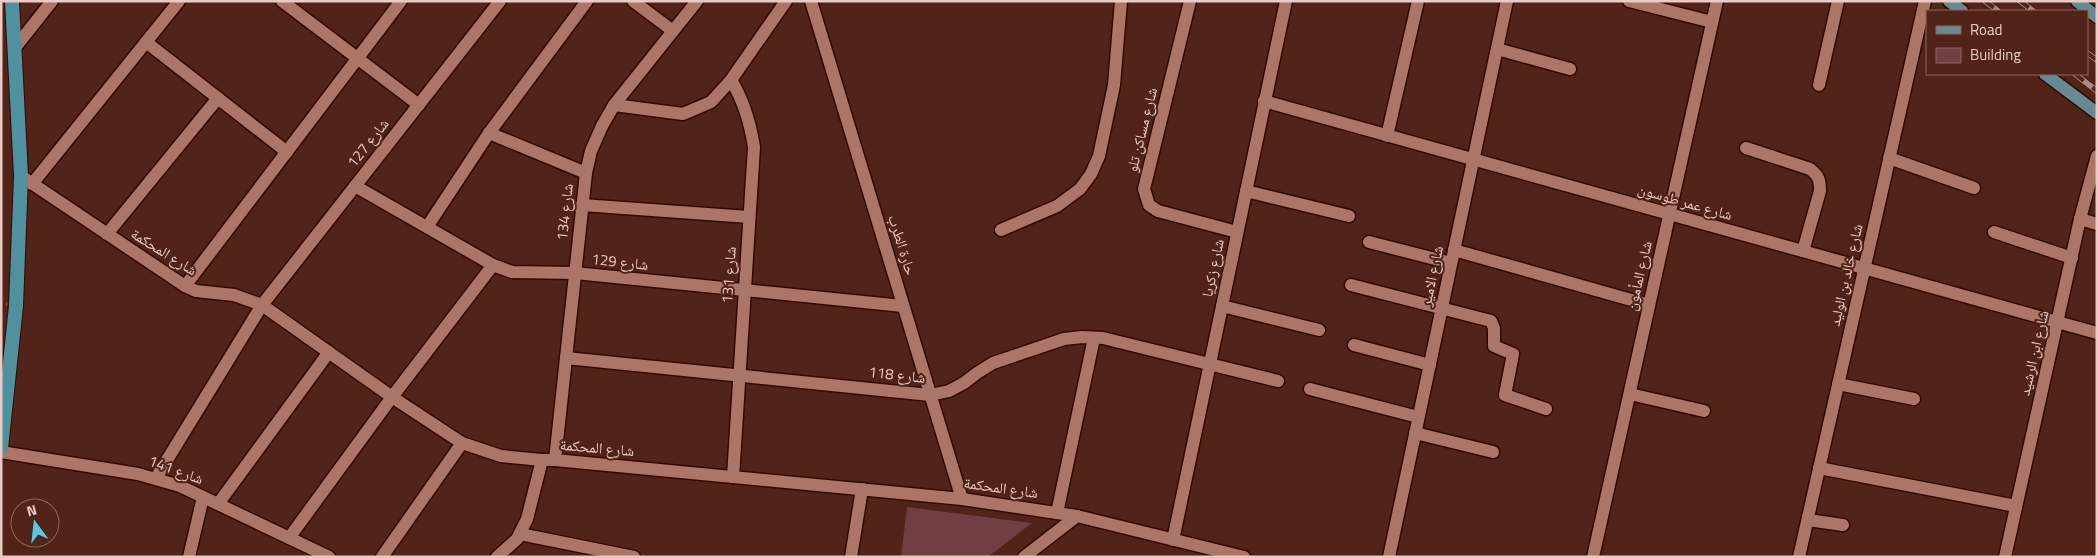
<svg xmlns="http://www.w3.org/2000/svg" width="2098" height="558" font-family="'Titillium Web','Noto Naskh Arabic',sans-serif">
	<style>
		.building { fill: #713e43 }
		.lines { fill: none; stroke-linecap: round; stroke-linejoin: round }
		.service-casing { stroke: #340902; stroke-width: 15 }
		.minor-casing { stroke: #340902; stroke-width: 15 }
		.primary-casing { stroke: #340902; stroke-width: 15 }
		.trunk-casing { stroke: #340902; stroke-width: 16 }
		.service { stroke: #ab7568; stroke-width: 12 }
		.minor { stroke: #ab7568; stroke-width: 12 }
		.primary { stroke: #668a91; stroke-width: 12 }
		.trunk { stroke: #4f919e; stroke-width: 14 }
		.rail-casing { stroke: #ae8a81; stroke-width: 5.5 }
		.rail { stroke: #512319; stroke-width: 4; stroke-dasharray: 11; stroke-linecap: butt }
		.path-bridge { stroke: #8c645a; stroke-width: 3; stroke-dasharray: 1 4; stroke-linecap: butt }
		.labels { text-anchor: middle; stroke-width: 4; stroke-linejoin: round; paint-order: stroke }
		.street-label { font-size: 15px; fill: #e9cbc3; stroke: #512319 }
	</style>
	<rect width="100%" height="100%" fill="#512319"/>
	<polygon class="building" points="907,507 1032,523 988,557 901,557"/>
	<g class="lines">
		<g class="service-casing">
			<g id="service">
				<polyline points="1001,230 1057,206 1080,189 1091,174 1099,156 1114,85 1121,1"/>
				<polyline points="189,557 203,497"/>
			</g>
		</g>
		<g class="minor-casing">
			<g id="minor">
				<polyline points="282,1 419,105"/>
				<polyline points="633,1 673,31"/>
				<polyline points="811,1 962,499"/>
				<polyline points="1190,1 1144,189 1149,205 1158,211 1237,232"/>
				<polyline points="1629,1 1712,22"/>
				<polyline points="146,42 287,152"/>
				<polyline points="14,49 52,1"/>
				<polyline points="1497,49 1570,69"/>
				<path d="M731,80C744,101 750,122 754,147L733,477"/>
				<polyline points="1819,85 1838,1"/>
				<polyline points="1264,101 2097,333"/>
				<polyline points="614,105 683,114 711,102 731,80 786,1"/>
				<polyline points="489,133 586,173"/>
				<polyline points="1387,136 1418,1"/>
				<path d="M1746,148L1810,169C1819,176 1820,180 1820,191L1803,251"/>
				<polyline points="1889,158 1974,188"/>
				<polyline points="21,176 185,286 196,291 234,295 262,305 392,397 462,443 501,456 542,460 555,460 962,499 1077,516 1244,557"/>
				<polyline points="32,184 179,1"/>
				<polyline points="355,186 493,265 512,272 575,273 903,306"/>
				<polyline points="1246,191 1349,216"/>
				<polyline points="582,205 749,217"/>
				<polyline points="2080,219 2097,224"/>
				<polyline points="427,227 489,133 587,1"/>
				<polyline points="1994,232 2072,258"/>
				<polyline points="107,234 218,98"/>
				<polyline points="1369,242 1451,263"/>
				<polyline points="1454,250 1649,305"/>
				<polyline points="1351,285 1491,321 1494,328 1494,346 1513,354 1505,395 1546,409"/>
				<polyline points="185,286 401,1"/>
				<polyline points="1222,306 1319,330"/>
				<polyline points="1354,345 1430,365"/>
				<polyline points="566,358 930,395 949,391 964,383 977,373 993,363 1064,339 1082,337 1103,338 1278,381"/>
				<polyline points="1838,384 1914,399"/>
				<polyline points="1310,389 1418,417"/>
				<polyline points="1630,394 1704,411"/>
				<polyline points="1415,433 1493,452"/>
				<polyline points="1,452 138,474 180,486 329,557"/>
				<polyline points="555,460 586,173 591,151 602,126 614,105 697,1"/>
				<polyline points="1819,468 2016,506"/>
				<polyline points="156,478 262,305 500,1"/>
				<polyline points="218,504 329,352"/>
				<polyline points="1057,513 1094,338"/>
				<polyline points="1808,520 1843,525"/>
				<polyline points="520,534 634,557"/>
				<polyline points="289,538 392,397 493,265"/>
				<polyline points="1173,540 1286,1"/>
				<polyline points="382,557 462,443"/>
				<polyline points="497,557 517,539 527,519 542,460"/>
				<polyline points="851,557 862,489"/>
				<polyline points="1024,557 1077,516"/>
				<polyline points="1389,557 1507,1"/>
				<polyline points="1593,557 1717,1"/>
				<polyline points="1799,557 1925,1"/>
				<polyline points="2005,557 2080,219 2097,156"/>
			</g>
		</g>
		<g class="primary-casing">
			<g id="primary">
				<polyline points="1949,1 1962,11"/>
				<polyline points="2077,1 2097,17"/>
				<polyline points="2045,74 2097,113"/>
			</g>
		</g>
		<g class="trunk-casing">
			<polyline id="trunk" points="1,448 16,306 21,176 12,1"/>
		</g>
		<use href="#service" class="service"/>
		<use href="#minor" class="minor"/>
		<use href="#primary" class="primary"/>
		<use href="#trunk" class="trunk"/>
		<g class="rail-casing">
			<g id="rail">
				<polyline points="1985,1 1998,11"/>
				<polyline points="2020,1 2033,11"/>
				<polyline points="2087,53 2097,60"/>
				<polyline points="2075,74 2097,91"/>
			</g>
		</g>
		<use href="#rail" class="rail"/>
		<polyline class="path-bridge" points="1,304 23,305"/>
	</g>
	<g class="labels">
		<g class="street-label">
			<text transform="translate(1142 130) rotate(-76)" y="5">شارع مساكن تلو</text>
			<text transform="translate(368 143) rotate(-52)" y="5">شارع 127</text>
			<text transform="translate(1685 202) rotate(16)" y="5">شارع عمر طوسون</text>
			<text transform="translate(565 212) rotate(-84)" y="5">شارع 134</text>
			<text transform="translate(902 245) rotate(73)" y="5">حارة الطرب</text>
			<text transform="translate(164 252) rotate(32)" y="5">شارع المحكمة</text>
			<text transform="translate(620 262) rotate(6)" y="5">شارع 129</text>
			<text transform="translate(1213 268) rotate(-78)" y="5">شارع زكريا</text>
			<text transform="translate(729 275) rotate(-86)" y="5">شارع 131</text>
			<text transform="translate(1846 275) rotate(-77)" y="5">شارع خالد بن الوليد</text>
			<text transform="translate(1432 276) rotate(-78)" y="5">شارع الامير</text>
			<text transform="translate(1639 276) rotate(-77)" y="5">شارع المأمون</text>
			<text transform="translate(2034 353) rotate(-77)" y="5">شارع ابن الرشيد</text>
			<text transform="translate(897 375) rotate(6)" y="5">شارع 118</text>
			<text transform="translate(597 448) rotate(5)" y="5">شارع المحكمة</text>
			<text transform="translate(176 470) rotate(20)" y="5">شارع 141</text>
			<text transform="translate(1001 488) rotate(8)" y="5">شارع المحكمة</text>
		</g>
	</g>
	<rect width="2098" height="558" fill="none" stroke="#e9cbc3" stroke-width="5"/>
	<rect x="1926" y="10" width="162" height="65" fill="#512319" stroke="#8e665d"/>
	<rect x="1936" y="26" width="25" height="8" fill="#668a91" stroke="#8e665d"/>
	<text x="1970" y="35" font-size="15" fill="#e9cbc3">Road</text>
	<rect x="1936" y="48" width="25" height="15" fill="#713e43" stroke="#8e665d"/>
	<text x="1970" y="60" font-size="15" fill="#e9cbc3">Building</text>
	<g transform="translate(35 523) rotate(345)"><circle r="24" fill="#512319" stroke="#8e665d"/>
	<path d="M0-4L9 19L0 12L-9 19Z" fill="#57c9e2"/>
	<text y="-8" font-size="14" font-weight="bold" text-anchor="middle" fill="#e9cbc3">N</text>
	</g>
</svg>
